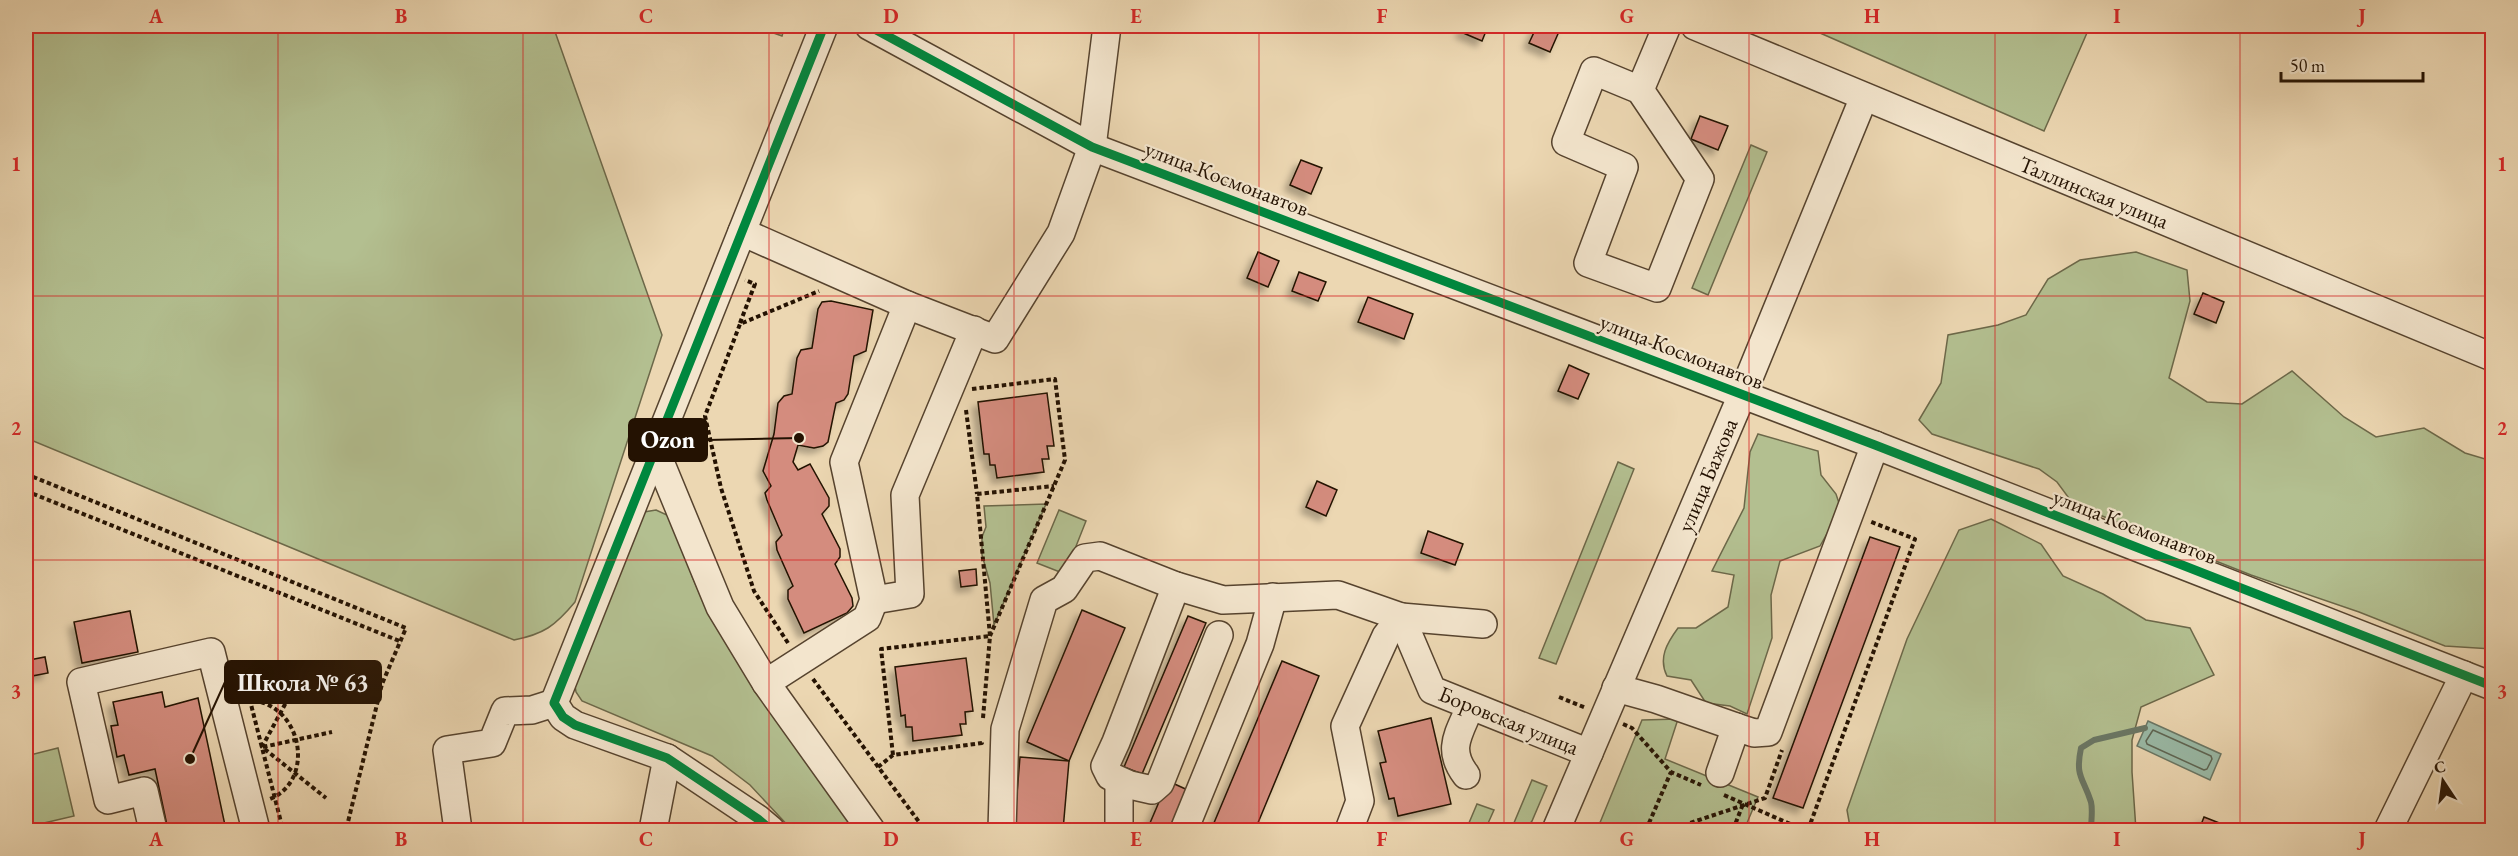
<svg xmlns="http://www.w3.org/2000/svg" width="2518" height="856" font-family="'EB Garamond',serif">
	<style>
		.green { fill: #b3bf90; stroke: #6c6849; stroke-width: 1.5 }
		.water { fill: #9abaa7; stroke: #6b7765; stroke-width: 1.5 }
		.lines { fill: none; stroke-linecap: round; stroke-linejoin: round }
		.shore { stroke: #5f6654; stroke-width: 1.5 }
		.stream { stroke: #6b7765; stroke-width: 6 }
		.building { fill: #d48c7e; stroke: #241202; stroke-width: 1.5; filter: url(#shadow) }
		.minor-casing { stroke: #56432e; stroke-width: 30 }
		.path { stroke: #241202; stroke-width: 4; stroke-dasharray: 4.5 3; stroke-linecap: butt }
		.minor { stroke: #f3e5cd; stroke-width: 27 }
		.cycleway-casing { stroke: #f3e5cd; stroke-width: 13 }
		.cycleway { stroke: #00873e; stroke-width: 9 }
		.grid { fill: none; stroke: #d62828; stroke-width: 1.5; stroke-opacity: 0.55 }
		.labels { text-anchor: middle; stroke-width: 4.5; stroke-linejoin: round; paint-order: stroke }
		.street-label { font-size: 22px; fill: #241202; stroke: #f3e5cd }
		.leader { fill: none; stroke: #241202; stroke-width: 2 }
		.callout-dot { fill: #241202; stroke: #f3e5cd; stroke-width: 2 }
		.callout { fill: #241202; stroke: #241202; stroke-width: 2 }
		.callout-label { font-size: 24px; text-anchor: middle; font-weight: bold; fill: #fff }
		.neatline { fill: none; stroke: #d62828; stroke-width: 2 }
		.grid-label { font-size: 20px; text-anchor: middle; font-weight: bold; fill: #d62828 }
	</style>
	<defs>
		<filter id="shadow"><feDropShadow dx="-5.5" dy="5.5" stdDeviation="3" flood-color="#0004"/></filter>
	</defs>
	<rect width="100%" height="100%" fill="#ecd7b2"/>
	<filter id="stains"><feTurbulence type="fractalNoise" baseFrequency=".00333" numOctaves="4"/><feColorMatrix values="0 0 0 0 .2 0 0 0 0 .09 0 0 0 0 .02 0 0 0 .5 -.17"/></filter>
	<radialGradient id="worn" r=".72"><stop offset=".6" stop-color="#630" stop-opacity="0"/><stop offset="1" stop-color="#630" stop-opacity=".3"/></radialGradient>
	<g class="green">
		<path d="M26,26H553L662,335L575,602C555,626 544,634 514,640L26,438Z"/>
		<polygon points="754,26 785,26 782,36"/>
		<polygon points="1804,26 2090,26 2044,131"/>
		<polygon points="1751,145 1767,152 1708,295 1692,288"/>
		<polygon points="2136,252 2187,270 2190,301 2169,378 2207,402 2242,404 2292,371 2344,417 2376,437 2424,428 2465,453 2492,461 2492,649 2445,646 2359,612 2251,575 2092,512 2071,501 2057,482 2039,469 1932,434 1919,420 1941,383 1948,335 1998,325 2026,315 2048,279 2080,260"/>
		<path d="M1758,434L1818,451L1821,475L1836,494L1841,509L1820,546L1780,561L1771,595L1772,638L1747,714L1730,706L1706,703L1691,680L1667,676C1658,658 1667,643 1678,628H1696L1728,607L1734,575L1712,571L1744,508L1750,452Z"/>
		<polygon points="1618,462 1634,469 1556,664 1539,658"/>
		<polygon points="1046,504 994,625 990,583 982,555 982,537 986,527 984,506"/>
		<polygon points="656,510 667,515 676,526 692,576 707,611 735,656 859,830 792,830 750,785 712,756 582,701 576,692 574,679 644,512"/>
		<polygon points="1059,510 1086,521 1065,574 1037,563"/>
		<polygon points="1991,519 2041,544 2063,576 2103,594 2146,620 2190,628 2214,675 2141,707 2132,740 2132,772 2136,830 1862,830 1850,827 1847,810 1907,639 1959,530"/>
		<polygon points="1678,719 1665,759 1758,797 1744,830 1597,830 1642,720"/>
		<polygon points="58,748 74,816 31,826 26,802 26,756"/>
		<polygon points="1532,780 1547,786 1532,821 1525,830 1511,830"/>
		<polygon points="1477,804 1494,810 1485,830 1466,830"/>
	</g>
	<polygon class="water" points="2148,721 2221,754 2210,780 2137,746"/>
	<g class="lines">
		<polygon class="shore" points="2153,730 2211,756 2212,759 2207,769 2204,770 2147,744 2146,741"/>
		<path class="stream" d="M2091,830C2091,822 2093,810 2091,802C2083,777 2075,777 2081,748L2094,740L2145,728"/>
	</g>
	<g class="building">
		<polygon points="1464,26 1488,26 1482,41 1461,32"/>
		<polygon points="1537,26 1561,27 1550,52 1529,43"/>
		<polygon points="1700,116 1728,126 1718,150 1691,139"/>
		<polygon points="1301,160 1322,168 1311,194 1290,185"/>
		<polygon points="1258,252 1279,261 1268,287 1247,278"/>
		<polygon points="1299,272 1326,282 1318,301 1292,291"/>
		<polygon points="2203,293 2224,302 2216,323 2194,314"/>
		<polygon points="1368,297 1413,314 1404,339 1358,322"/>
		<polygon points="831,301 873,310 866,351 854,356 848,394 844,400 836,403 828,442 823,446 814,448 798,445 793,462 798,470 810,464 829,498 829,506 822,514 840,549 840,557 835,564 852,598 853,606 847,613 804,633 788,599 788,590 793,586 777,550 776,542 782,535 767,500 765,493 771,486 763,471 774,434 778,403 784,396 792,394 797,358 801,350 812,348 818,309 822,302"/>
		<polygon points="1569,365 1589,374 1578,399 1558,391"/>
		<polygon points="1047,393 1054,446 1047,446 1049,459 1042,459 1044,472 997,478 995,465 990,465 989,454 984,454 978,402"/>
		<polygon points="1317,481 1337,490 1326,516 1306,507"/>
		<polygon points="1428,531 1463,544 1455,565 1421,553"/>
		<polygon points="1870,537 1900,547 1803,808 1773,798"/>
		<polygon points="976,569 977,585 961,587 959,571"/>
		<polygon points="1082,610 1125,628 1069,761 1027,742"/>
		<polygon points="130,611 138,652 82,663 74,622"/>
		<polygon points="1188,616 1206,623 1142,774 1124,767"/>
		<polygon points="45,657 48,673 32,676 29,660"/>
		<polygon points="966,658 973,711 965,712 966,724 960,724 962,735 913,741 912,727 906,727 905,715 901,716 895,667"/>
		<polygon points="1282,661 1319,676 1255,830 1211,830"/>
		<polygon points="162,692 165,707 198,698 226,830 168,830 155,769 129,775 124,755 117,757 111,726 118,725 113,702"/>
		<polygon points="1431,718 1451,804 1398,816 1394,798 1389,799 1380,763 1386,762 1378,731"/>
		<polygon points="1020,757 1069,761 1063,830 1014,830"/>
		<polygon points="1168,781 1192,792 1176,830 1147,830"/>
		<polygon points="2204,817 2232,828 2231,830 2199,830"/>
	</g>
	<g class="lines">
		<g class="minor-casing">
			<g id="minor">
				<polyline points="869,26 1092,147 1875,445 2492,686"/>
				<polyline points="1695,26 2492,357"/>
				<polygon points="1594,71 1640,90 1700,179 1657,288 1588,263 1624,167 1566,142"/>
				<polyline points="1640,90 1667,26"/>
				<polyline points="742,232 907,305 995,339 1061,233 1092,147 1107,26"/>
				<polyline points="656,452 720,607 766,683 871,830"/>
				<polyline points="1176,586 1116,742 1105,766 1110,776 1130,785 1152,790 1160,783 1219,635"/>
				<polyline points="874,600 910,594 905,495 974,330"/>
				<polyline points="766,683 867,618 874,600 844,462 907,305"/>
				<polyline points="1616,688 1656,699 1736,727"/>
				<polyline points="554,703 824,26"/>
				<polyline points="554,703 563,717 575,725 667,758 758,819 771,830"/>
				<polyline points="1720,773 1736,727 1754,733 1768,732 1875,445"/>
				<path d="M1466,775C1446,749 1459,734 1470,707"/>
				<polyline points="1119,781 1119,830"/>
				<polyline points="153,830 144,791 108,800 81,682 211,652 256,830"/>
				<polyline points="458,830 447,750 492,743 505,711 532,710 554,703"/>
				<polyline points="653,830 667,758"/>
				<polyline points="1002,830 1005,729 1044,600 1064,589 1085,558 1100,556 1176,586 1223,600 1338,595 1401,617 1432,690 1589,753"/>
				<polyline points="1184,830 1260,644 1273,597"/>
				<polyline points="1349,830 1360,801 1345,726 1386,636 1401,617 1483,624"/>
				<polyline points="1556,830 1742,395 1864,97"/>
				<polyline points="2388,830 2464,675"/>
			</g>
		</g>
		<g class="path">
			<polyline points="740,323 755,284 745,280"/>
			<polyline points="972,389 1055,379 1065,460 990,636"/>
			<polyline points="966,410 977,494"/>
			<polyline points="26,474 406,628 382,684 346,830"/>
			<polyline points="26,491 402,642"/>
			<polyline points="788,643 754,591 721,488 705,416 740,324 819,291"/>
			<polyline points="244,677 283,830"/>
			<polyline points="813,679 925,830"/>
			<polyline points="296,684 262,747 326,798"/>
			<polyline points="1559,697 1586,708"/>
			<path d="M246,700C302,700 317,780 270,799"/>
			<polyline points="983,718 990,636 977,494 1054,486"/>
			<polyline points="1623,724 1632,728 1671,772 1701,785"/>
			<polyline points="263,747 332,732"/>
			<polyline points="893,755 881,649 990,636"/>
			<polyline points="878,767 893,755 982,743 982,740"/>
			<polyline points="1724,795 1804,830"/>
			<polyline points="1646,830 1671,772"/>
			<polyline points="1669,830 1765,798 1782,750"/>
			<polyline points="1733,830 1743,804"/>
			<polyline points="1808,830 1915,539 1869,521"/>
		</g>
		<use href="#minor" class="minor"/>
		<g class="cycleway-casing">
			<g id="cycleway">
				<polyline points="869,26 1092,147 1875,445 2492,686"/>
				<polyline points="771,830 758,819 667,758 575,725 563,717 554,703 824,26"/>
			</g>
		</g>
		<use href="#cycleway" class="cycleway"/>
	</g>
	<path class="grid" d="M278,26V830M523,26V830M769,26V830M1014,26V830M1259,26V830M1504,26V830M1749,26V830M1995,26V830M2240,26V830M26,296H2492M26,560H2492"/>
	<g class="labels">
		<g class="street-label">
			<text transform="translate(1227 178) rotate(21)" y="8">улица Космонавтов</text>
			<text transform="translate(2094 192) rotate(22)" y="8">Таллинская улица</text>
			<text transform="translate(1682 351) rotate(21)" y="8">улица Космонавтов</text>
			<text transform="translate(1707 475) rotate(-67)" y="8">улица Бажова</text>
			<text transform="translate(2135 526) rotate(21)" y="8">улица Космонавтов</text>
			<text transform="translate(1509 720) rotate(22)" y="8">Боровская улица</text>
		</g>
	</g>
	<path class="leader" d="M799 438L707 440M190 759L225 682"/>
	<g class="callout-dot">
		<circle cx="799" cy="438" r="6"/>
		<circle cx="190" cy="759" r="6"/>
	</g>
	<g class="callout">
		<rect x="629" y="419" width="78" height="42" rx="6"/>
		<rect x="225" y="661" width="156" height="42" rx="6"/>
	</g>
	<g class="callout-label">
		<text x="668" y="448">Ozon</text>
		<text x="303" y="691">Школа № 63</text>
	</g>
	<rect width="2518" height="856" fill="none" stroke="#ecd7b2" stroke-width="66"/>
	<g transform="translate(2443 781) rotate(347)" stroke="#f3e5cd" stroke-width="4.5" paint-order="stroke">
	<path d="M0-4.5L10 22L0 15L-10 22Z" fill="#241202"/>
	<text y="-9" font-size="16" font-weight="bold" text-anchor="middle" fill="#241202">С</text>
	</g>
	<path d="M2281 72v9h142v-9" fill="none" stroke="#241202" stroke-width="3"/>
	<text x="2290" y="72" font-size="18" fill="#241202" stroke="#f3e5cd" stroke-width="4.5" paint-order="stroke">50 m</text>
	<rect x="33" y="33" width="2452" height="790" class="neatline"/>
	<g class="grid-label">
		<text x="156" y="23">A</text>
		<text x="401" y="23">B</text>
		<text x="646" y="23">C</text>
		<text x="891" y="23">D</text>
		<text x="1136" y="23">E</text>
		<text x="1382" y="23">F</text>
		<text x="1627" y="23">G</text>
		<text x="1872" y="23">H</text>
		<text x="2117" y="23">I</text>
		<text x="2362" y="23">J</text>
		<text x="16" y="171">1</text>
		<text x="2502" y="171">1</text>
		<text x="16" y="435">2</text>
		<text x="2502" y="435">2</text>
		<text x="16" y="698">3</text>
		<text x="2502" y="698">3</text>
		<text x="156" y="846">A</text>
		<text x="401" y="846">B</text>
		<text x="646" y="846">C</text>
		<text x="891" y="846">D</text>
		<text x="1136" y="846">E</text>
		<text x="1382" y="846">F</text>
		<text x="1627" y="846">G</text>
		<text x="1872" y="846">H</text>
		<text x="2117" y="846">I</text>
		<text x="2362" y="846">J</text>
	</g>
	<rect width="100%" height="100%" filter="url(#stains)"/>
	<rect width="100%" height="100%" fill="url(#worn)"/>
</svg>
